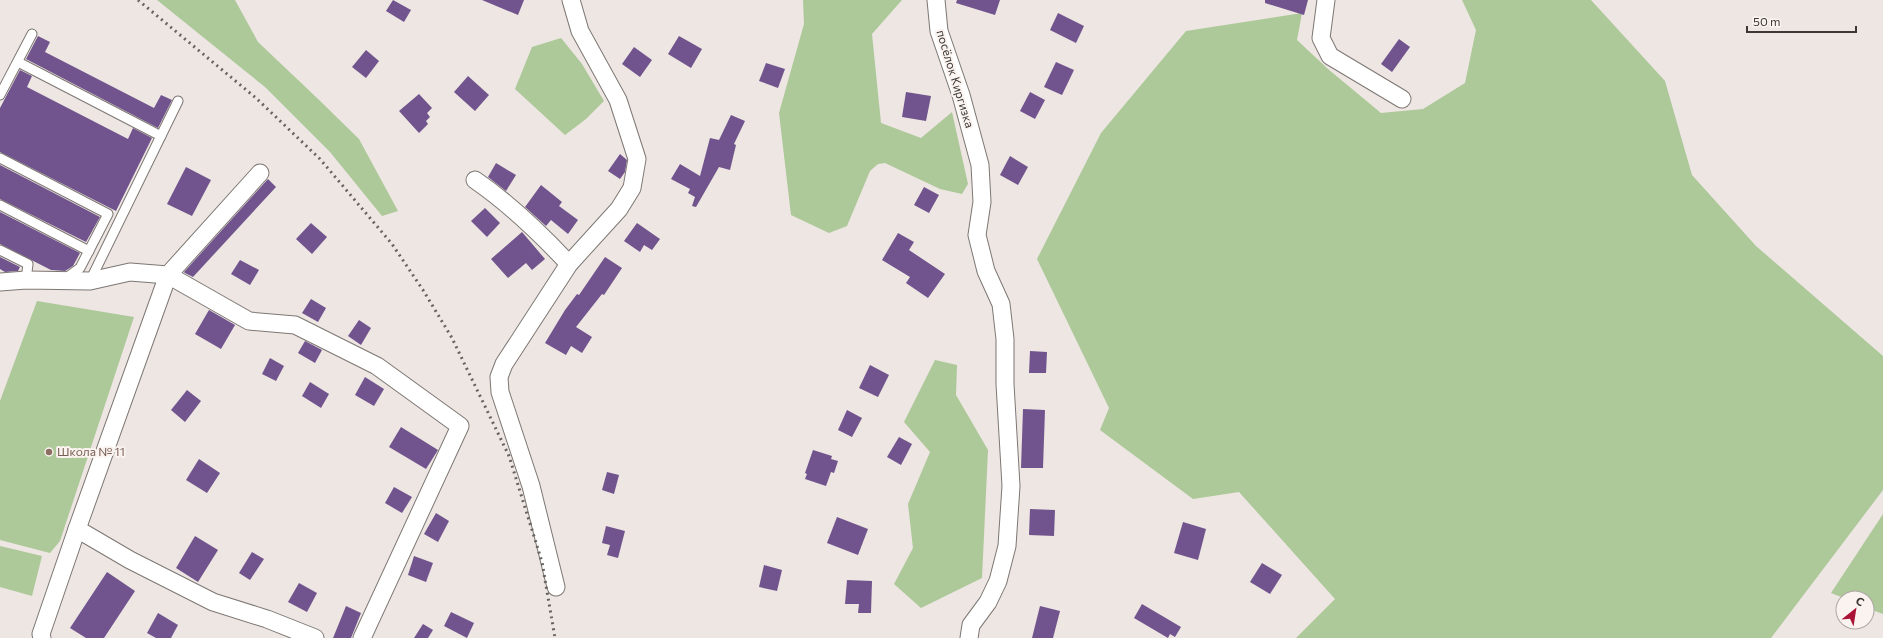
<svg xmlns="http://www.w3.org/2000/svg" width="1883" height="638" font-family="Commissioner,sans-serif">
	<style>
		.green { fill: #adc899 }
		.building { fill: #71548d }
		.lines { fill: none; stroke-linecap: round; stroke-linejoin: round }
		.lane-casing { stroke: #7d7773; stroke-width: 11 }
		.street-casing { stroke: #7d7773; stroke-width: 19 }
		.lane { stroke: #fff; stroke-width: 9 }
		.street { stroke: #fff; stroke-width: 17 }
		.rail { stroke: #676360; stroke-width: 3; stroke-dasharray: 2 4; stroke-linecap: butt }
		.education-dot { fill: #8d6e63; stroke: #faf3ef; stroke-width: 1.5 }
		.labels { text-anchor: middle; stroke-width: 4; stroke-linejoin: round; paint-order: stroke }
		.street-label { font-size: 12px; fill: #3b3836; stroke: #faf3ef }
		.education-label { font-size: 12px; fill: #785e54; stroke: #faf3ef; text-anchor: start }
	</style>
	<rect width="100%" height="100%" fill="#ede6e2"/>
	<g class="green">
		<polygon points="157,0 235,0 258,42 316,97 359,139 398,211 382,216 330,152 265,87"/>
		<polygon points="803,0 902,0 872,34 881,123 921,138 952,112 968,184 962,194 940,189 885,163 878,164 870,171 847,226 829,233 791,215 779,113 804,24"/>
		<polygon points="1462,0 1591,0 1665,81 1692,175 1756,246 1883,356 1883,490 1771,638 1296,638 1335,599 1239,492 1193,499 1100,430 1109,408 1037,259 1101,133 1186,31 1302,13 1297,40 1328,69 1381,113 1423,109 1465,83 1476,30"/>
		<polygon points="561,38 582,64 604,101 586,119 565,135 515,89 532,47"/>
		<polygon points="37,301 134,317 60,541 50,553 0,540 0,401"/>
		<polygon points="935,360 957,365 956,395 988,450 982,578 921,608 894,584 913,548 908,504 930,452 904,422"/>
		<polygon points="1883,514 1883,614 1867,608 1867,598 1844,598 1831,593"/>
		<polygon points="0,546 42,556 32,596 0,587"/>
	</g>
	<g class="building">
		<polygon points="393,0 411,10 404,22 386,11"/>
		<polygon points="482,0 524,0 518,15"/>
		<polygon points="957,0 1000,0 995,15 956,3"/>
		<polygon points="1265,0 1308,0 1304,15 1265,3"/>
		<polygon points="1058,13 1084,26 1076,43 1050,30"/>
		<polygon points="38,36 50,42 45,52 154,108 161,95 172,100 158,128 26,59"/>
		<polygon points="679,36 702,49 691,68 668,54"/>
		<polygon points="1399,39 1410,47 1392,72 1381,64"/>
		<polygon points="634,47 652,60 640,77 622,64"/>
		<polygon points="366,50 379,61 366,78 352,67"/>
		<polygon points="1056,62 1074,70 1062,95 1044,87"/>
		<polygon points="766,63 785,69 778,88 759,81"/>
		<polygon points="20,70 32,76 27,87 128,139 133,128 152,138 116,211 0,152 0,108"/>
		<polygon points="468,76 489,95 475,111 454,92"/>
		<polygon points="906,92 931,96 926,121 902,117"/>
		<polygon points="1030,92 1045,100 1035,119 1020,111"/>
		<polygon points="419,94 432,108 427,113 430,117 426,121 428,124 419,133 399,111"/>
		<polygon points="731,115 745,121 734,144 736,145 730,170 719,167 696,207 692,206 695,197 688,193 690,189 671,179 680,164 700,176 710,138 719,140"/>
		<polygon points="620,154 627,160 625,172 620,179 608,171"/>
		<polygon points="1010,156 1028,167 1018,185 1000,175"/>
		<polygon points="496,163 516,175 506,191 488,177"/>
		<polygon points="0,165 100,217 86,242 0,199"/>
		<polygon points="186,167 211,180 192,216 167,204"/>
		<polygon points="268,179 276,187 193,277 185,273 184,272"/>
		<polygon points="541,185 562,202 559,206 578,220 568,234 551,220 546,226 525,207"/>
		<polygon points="924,187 939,195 929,213 914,205"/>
		<polygon points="485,208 500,223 487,237 471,221"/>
		<polygon points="0,212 80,253 73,266 65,271 51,270 0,244"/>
		<polygon points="311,223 327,237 312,254 296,239"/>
		<polygon points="637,223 660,239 652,250 644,245 640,252 624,241"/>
		<polygon points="522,232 545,259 532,270 526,263 508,278 491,259"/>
		<polygon points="898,233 914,242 909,250 945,274 928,298 906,283 910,277 882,260"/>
		<polygon points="0,257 20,267 18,271 5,272 0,269"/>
		<polygon points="605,257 622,268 604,295 602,294 576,327 592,337 582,353 571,346 566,355 545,343 565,310 577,294 579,295"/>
		<polygon points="240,260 259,270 250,285 231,274"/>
		<polygon points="311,299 326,308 318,322 302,313"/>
		<polygon points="209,310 235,325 221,349 195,334"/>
		<polygon points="359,320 371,328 361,345 348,336"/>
		<polygon points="305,341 322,350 315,363 298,353"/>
		<polygon points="1030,351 1047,352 1046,373 1029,373"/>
		<polygon points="270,358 284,366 276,381 262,374"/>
		<polygon points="870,365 889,375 878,397 859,388"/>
		<polygon points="365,377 384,389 374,406 355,395"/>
		<polygon points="310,382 329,394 321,408 302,396"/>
		<polygon points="187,390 201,401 185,422 171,410"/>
		<polygon points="1023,409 1045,410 1043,468 1021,468"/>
		<polygon points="847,410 862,418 852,437 838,430"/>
		<polygon points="401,427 438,450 426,469 389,447"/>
		<polygon points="899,437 912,444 901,465 887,457"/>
		<polygon points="813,450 832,456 831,459 838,461 834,473 831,472 826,486 805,479 807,474 805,473"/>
		<polygon points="199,459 220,473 207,493 186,480"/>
		<polygon points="607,472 619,475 614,494 602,490"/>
		<polygon points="394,487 412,497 402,513 385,503"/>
		<polygon points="1030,509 1055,510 1054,536 1029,535"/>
		<polygon points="436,513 449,521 438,542 424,534"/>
		<polygon points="837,517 868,529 858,555 827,543"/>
		<polygon points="1183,522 1206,529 1198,560 1174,553"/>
		<polygon points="606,526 625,531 618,558 607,555 610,545 602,543"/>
		<polygon points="195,536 218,550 198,582 176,568"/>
		<polygon points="252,552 264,559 250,580 239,573"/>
		<polygon points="414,556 433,563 426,582 408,575"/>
		<polygon points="1262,563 1282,575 1270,594 1250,582"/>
		<polygon points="764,565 782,570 777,591 759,587"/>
		<polygon points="107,572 135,591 104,638 86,638 70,628"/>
		<polygon points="847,580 872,581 871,613 858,613 859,604 845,604"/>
		<polygon points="299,583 317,593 307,612 288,602"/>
		<polygon points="1142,604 1181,627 1175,637 1170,634 1168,638 1134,618"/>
		<polygon points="346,606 361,613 351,638 333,638"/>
		<polygon points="1040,606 1060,611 1053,638 1032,638"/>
		<polygon points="451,612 474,623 467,638 444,626"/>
		<polygon points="158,613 178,625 171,638 156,638 147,633"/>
		<polygon points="423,624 433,630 428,638 414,638"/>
	</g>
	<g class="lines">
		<g class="lane-casing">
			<g id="lane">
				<polyline points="18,62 161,136"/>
				<polyline points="0,95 32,34"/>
				<polyline points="0,158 108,214 80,268 65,279"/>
				<polyline points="0,205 89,251"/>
				<polyline points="0,250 28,264 26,280"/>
				<polyline points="90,281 178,101"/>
			</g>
		</g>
		<g class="street-casing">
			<g id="street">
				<polyline points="936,0 939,31 961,95 980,165 982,202 977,235 986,271 1001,304 1005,339 1005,384 1011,486 1007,546 998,581 988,602 971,625 969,638"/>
				<polyline points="1326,0 1321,38 1330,56 1402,99"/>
				<path d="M475,180C510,204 540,233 569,264"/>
				<polyline points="0,282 26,280 90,281 130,272 168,275 249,321 295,325 377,366 460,426 362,638"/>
				<polyline points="77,529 130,560 213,602 267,619 315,638"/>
				<polyline points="556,587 531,486 500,392 499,377 504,364 569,264 619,209 632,188 637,159 618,100 580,31 571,0"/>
				<polyline points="42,638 41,634 77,529 168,275 260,173"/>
			</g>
		</g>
		<use href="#lane" class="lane"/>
		<use href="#street" class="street"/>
		<polyline class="rail" points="138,0 256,98 320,159 392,244 423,290 452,338 509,456 542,562 555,638"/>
	</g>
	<circle class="education-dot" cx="49" cy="452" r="4"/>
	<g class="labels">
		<g class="street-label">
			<text transform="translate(955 79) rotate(73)" y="4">посёлок Киргизка</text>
		</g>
		<g class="education-label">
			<text x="57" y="456">Школа № 11</text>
		</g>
	</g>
	<g transform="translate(1855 610) rotate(30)"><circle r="19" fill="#faf3ef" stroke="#aea8a5"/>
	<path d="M0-3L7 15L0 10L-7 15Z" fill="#aa1335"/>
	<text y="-6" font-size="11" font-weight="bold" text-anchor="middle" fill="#3b3836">С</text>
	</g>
	<path d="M1747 26v6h109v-6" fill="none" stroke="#3b3836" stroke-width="2"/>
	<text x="1753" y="26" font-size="12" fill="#3b3836" stroke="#faf3ef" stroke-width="3" paint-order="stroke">50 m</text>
</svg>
